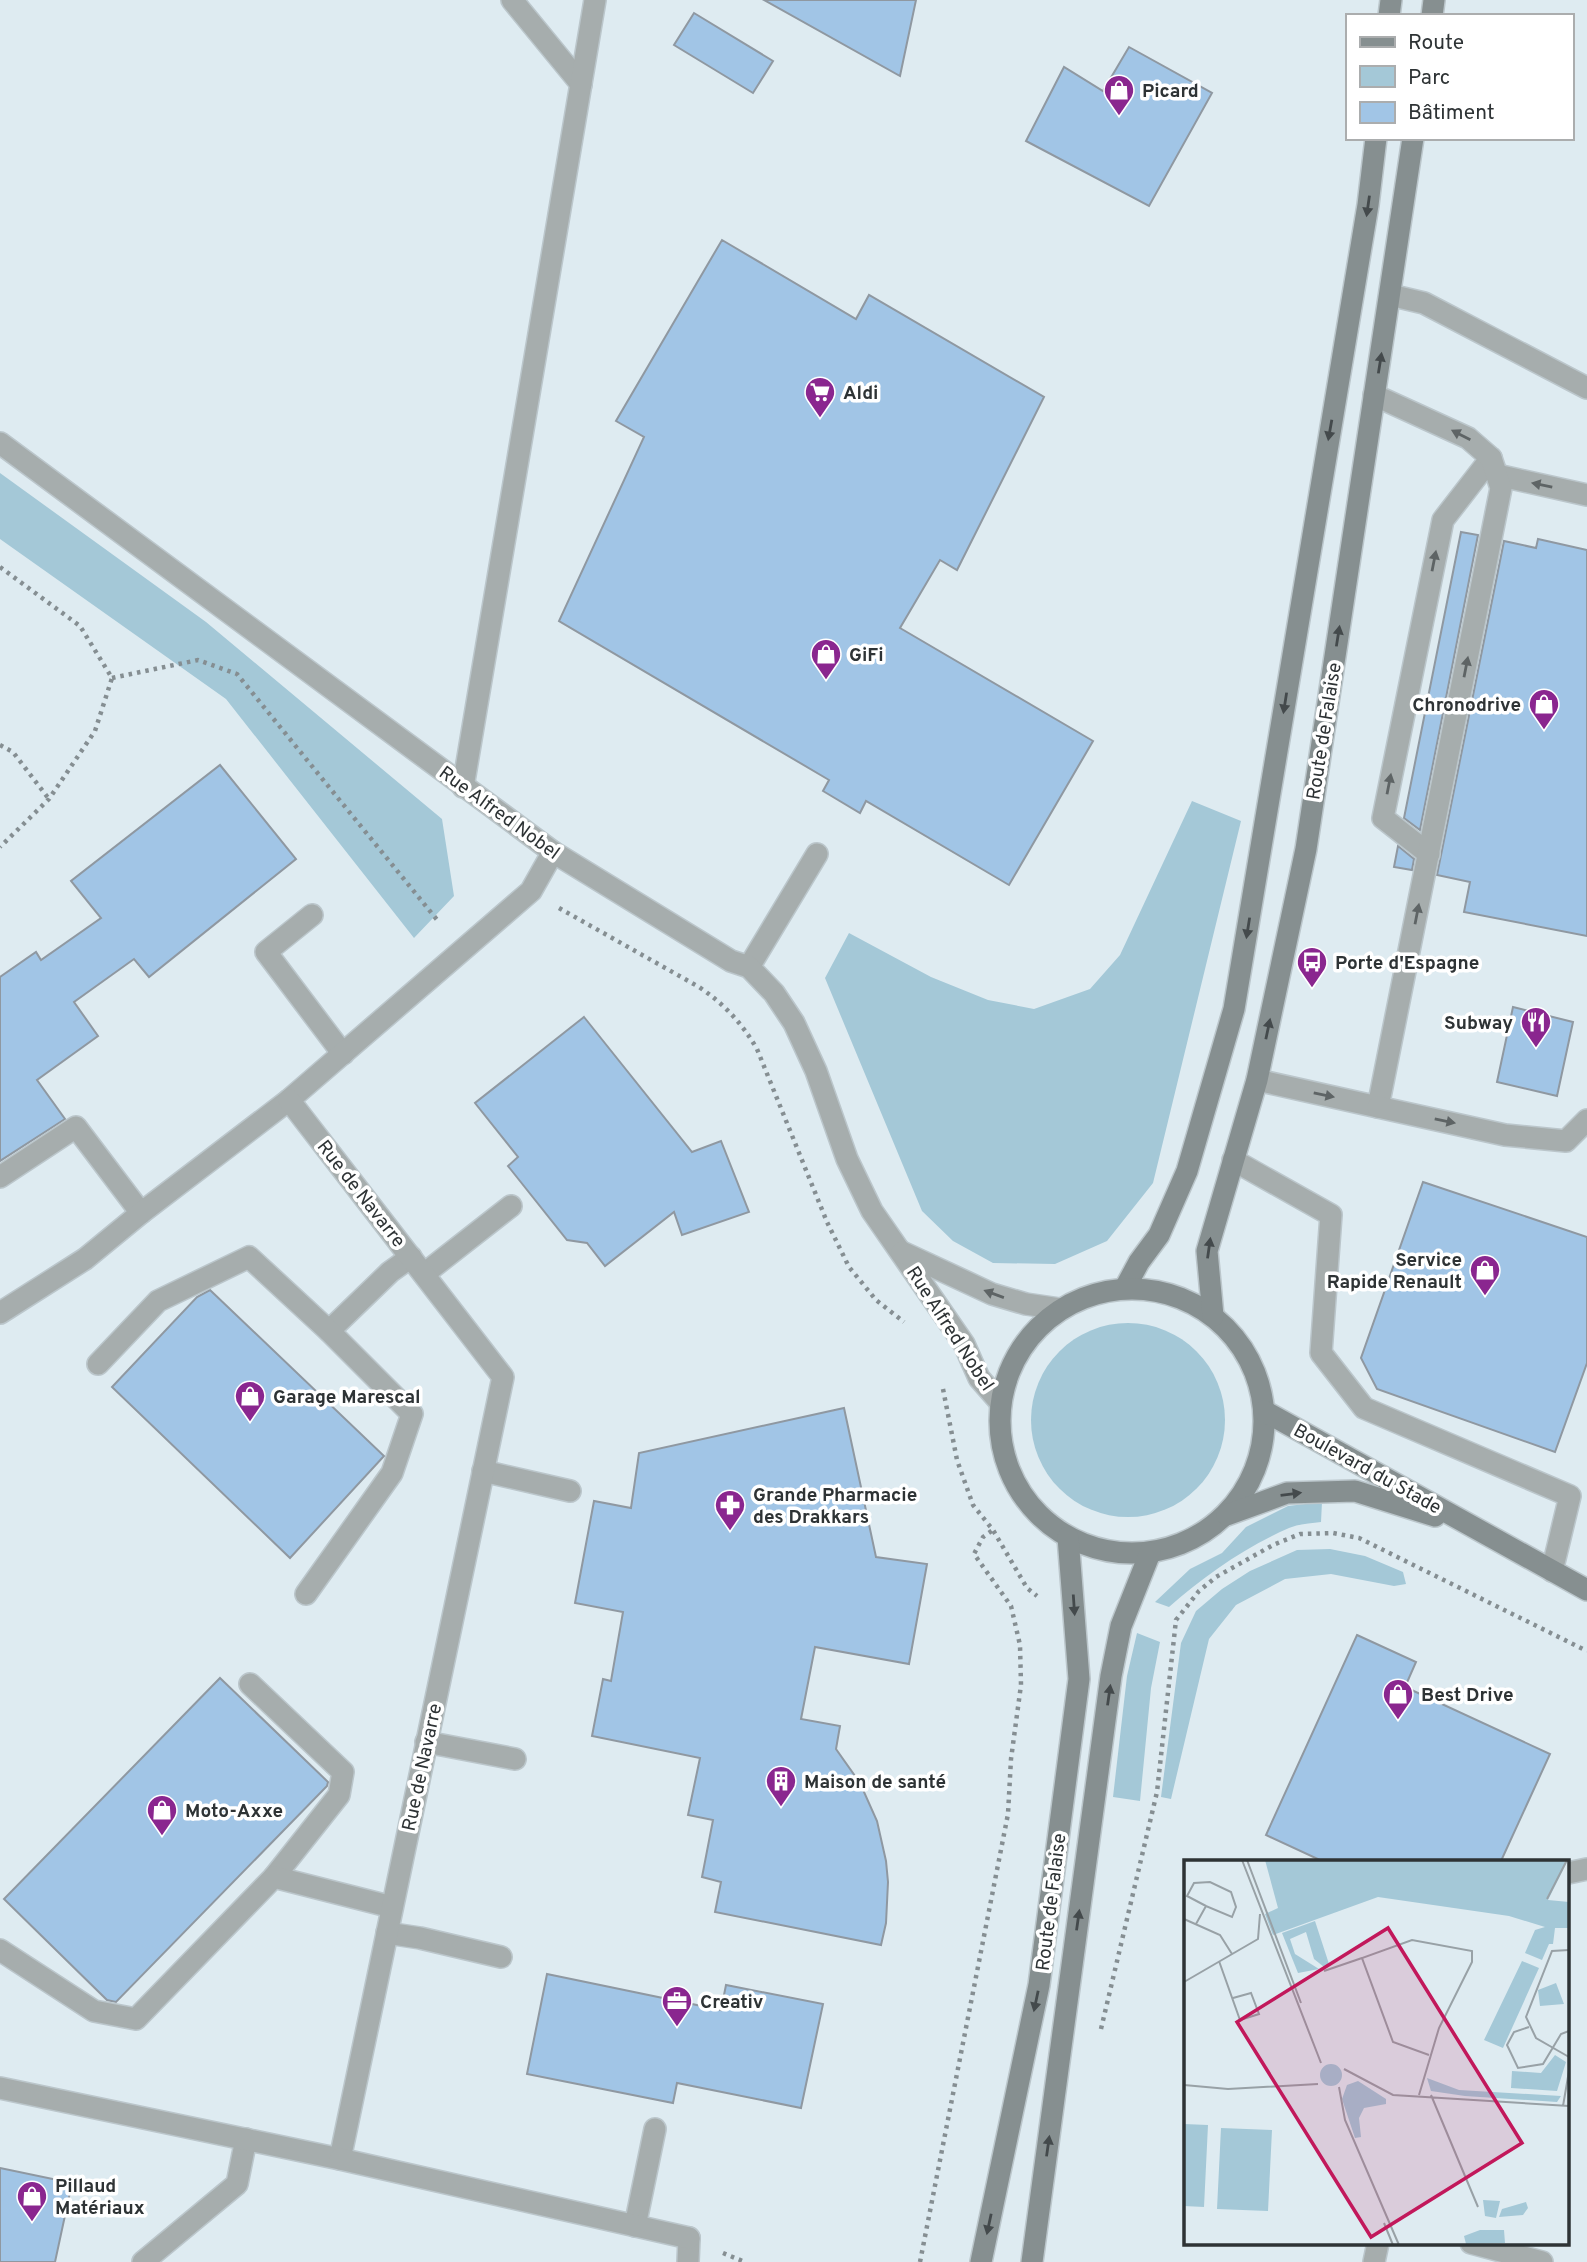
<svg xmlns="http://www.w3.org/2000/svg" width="1587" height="2262" font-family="Overpass,sans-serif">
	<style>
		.green { fill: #a4c8d7 }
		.building { fill: #a1c5e6; stroke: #8f98a1; stroke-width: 2 }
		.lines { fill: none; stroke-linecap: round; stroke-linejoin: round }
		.lane-casing { stroke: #bbc6cb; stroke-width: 24 }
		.street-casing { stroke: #bbc6cb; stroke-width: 24 }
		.secondary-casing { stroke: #bbc6cb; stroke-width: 24 }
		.path { stroke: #858e92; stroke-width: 4.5; stroke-dasharray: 3.5 5; stroke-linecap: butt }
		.lane { stroke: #a6adad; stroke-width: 21 }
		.street { stroke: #a6adad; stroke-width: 21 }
		.secondary { stroke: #868f90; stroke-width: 21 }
		.oneway { fill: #444a4c }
		.oneway2 { fill: #5e6465 }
		.labels { text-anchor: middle; stroke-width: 7; stroke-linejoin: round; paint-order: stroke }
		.poi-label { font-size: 19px; font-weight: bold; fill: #2e3335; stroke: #fff; text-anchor: start }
		.street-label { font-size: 19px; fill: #2e3335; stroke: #fff }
		.inset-road { fill: none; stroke: #98a1a6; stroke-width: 2 }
		.view { fill: #c2185b; fill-opacity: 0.15; stroke: #c2185b; stroke-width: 3.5 }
		.inset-edge { fill: none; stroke: #2e3335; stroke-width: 3.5 }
	</style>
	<rect width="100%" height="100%" fill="#deebf1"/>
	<g class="green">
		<polygon points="0,473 206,622 442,819 454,896 414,938 226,699 0,539"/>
		<polygon points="1192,801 1241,821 1153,1183 1107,1241 1055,1264 993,1263 953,1241 922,1211 825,978 849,933 931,977 988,1000 1034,1009 1090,989 1120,955"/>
		<circle cx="1128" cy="1420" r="97"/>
		<path d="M1322,1502L1321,1522C1311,1523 1299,1524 1289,1528C1245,1547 1204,1576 1169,1607L1155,1602L1190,1569L1222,1553L1246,1527L1288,1506Z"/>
		<polygon points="1330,1549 1365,1556 1403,1572 1406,1584 1394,1586 1331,1574 1285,1579 1236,1605 1209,1639 1171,1799 1161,1797 1181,1643 1196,1611 1222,1589 1250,1571 1297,1550"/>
		<polygon points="1137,1633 1160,1642 1151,1688 1140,1801 1113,1797 1127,1676"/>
	</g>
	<g class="building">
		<polygon points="764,0 916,0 900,76"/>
		<polygon points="694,13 773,61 753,93 674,45"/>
		<polygon points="1129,47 1212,93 1149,206 1026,141 1064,67 1103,91"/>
		<polygon points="722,240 856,319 869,295 1044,397 957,570 940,560 900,628 1093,741 1009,885 866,801 860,813 823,791 829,780 559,621 644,437 616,421"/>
		<polygon points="1461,532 1478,535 1420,830 1404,818"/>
		<polygon points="1538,539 1587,550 1587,936 1464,912 1470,882 1437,875 1504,541 1536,548"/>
		<polygon points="220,765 296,859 149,977 134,959 74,1002 98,1036 37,1080 65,1119 0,1161 0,977 36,952 41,960 101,918 71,881"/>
		<polygon points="1398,846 1414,859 1412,870 1394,867"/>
		<polygon points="1513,1007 1573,1022 1557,1096 1497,1082"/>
		<polygon points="584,1017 692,1152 721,1141 749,1212 682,1235 674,1212 605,1266 587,1243 567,1240 508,1166 518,1157 475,1103"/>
		<polygon points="1423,1182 1587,1237 1587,1363 1555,1452 1377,1389 1361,1358"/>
		<polygon points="210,1290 384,1456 290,1558 112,1387 197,1297"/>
		<polygon points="844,1408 876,1557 927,1564 909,1664 815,1647 801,1719 840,1726 836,1749 860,1783 877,1821 886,1861 888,1882 886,1923 881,1945 715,1912 721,1882 702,1877 713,1820 688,1815 700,1758 592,1736 603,1679 611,1681 623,1612 575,1603 594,1501 631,1508 639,1453"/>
		<polygon points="1357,1635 1416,1662 1405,1687 1550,1754 1501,1861 1322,1861 1266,1835"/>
		<polygon points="220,1678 328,1782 327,1786 116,2002 107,2000 4,1899"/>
		<polygon points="547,1974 721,2010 726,1985 823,2004 801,2108 677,2083 673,2103 527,2074"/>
		<polygon points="0,2168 72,2183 55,2262 0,2262"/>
	</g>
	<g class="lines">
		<g class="lane-casing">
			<g id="lane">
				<polyline points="512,0 581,84"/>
				<polyline points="1390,295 1424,303 1587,388"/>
				<polyline points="1497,475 1587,495"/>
				<polyline points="1429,854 1383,818 1443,520 1491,458"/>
				<polyline points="312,915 266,952 343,1054"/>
				<polyline points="749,967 817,854"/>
				<polyline points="1257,1080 1378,1107 1501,488 1491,458 1468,438 1374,395"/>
				<polyline points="1378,1107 1505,1135 1566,1141 1587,1120"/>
				<polyline points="1233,1160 1331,1215 1321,1353 1364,1408 1570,1496 1552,1571"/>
				<polyline points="0,1177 76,1127 141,1213"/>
				<polyline points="424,1274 511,1206"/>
				<polyline points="329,1331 390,1272 411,1257"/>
				<polyline points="98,1364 158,1301 249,1257 329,1331 412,1414 392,1473 306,1594"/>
				<polyline points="483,1471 570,1491"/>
				<polyline points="250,1684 343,1772 339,1795 274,1877"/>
				<polyline points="426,1742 515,1759"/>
				<polyline points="1568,1873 1587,1869"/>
				<polyline points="387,1933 420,1938 501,1957"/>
				<polyline points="0,1950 94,2011 136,2019 274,1877 392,1907"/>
				<polyline points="635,2226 655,2129"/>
				<polyline points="143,2262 237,2184 246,2139"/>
				<polyline points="688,2262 689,2238"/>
			</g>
		</g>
		<g class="street-casing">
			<g id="street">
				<polyline points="0,443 553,852 731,961 749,967 774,993 794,1023 816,1071 847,1159 872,1211 964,1344 979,1378 1000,1402"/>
				<polyline points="463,787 595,0"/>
				<polyline points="902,1252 992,1294 1026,1304 1060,1309"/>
				<polyline points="0,1313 85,1259 141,1213 289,1100 531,891 553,852"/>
				<polyline points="0,2088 340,2159 503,1377 289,1100"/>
				<polyline points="340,2159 689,2238"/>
				<polyline points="1471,2243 1542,2262"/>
				<polyline points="1374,2262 1378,2243"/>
			</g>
		</g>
		<g class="secondary-casing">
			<g id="secondary">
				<polyline points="1389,16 1391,0"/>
				<polyline points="1432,16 1434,0"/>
				<polyline points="1125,1288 1139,1262 1159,1235 1187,1171 1234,1009 1368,205 1376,138"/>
				<circle cx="1132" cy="1421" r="132"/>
				<polyline points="1213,1316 1207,1251 1257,1080 1306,849 1413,138"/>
				<polyline points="1264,1411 1587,1590"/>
				<polyline points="1227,1515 1287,1493 1355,1491 1435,1516"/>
				<polyline points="981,2262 1039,1985 1079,1679 1068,1537"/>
				<polyline points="1032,2262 1111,1676 1121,1626 1150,1553"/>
			</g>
		</g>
		<g class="path">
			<polyline points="0,567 80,626 112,678 95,731 49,799 0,847"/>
			<polyline points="112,678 198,660 237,674 438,921"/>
			<polyline points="0,745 13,752 49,799"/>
			<path d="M559,908L699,987C724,1004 742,1023 757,1049L827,1222L849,1267L876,1300L904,1322"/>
			<polyline points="943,1389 957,1460 973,1505 993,1530 1027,1588 1037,1596"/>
			<polyline points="1101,2029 1157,1792 1176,1620 1199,1591 1216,1577 1273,1545 1300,1534 1333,1533 1359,1538 1587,1651"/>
			<polyline points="723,2253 745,2262"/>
			<polyline points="920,2262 1008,1814 1011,1759 1021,1685 1020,1645 1011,1606 974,1554 983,1537 993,1530"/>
		</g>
		<use href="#lane" class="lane"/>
		<use href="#street" class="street"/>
		<use href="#secondary" class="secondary"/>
	</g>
	<defs><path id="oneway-solid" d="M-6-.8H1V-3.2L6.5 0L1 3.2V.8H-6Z" transform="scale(1.75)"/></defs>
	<g class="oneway">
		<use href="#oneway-solid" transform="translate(1368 206) rotate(98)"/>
		<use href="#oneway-solid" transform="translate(1380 363) rotate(-81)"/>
		<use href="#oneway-solid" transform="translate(1330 430) rotate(100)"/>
		<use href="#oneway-solid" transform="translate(1338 636) rotate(-81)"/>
		<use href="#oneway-solid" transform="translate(1285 703) rotate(99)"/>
		<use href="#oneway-solid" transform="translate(1248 928) rotate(99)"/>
		<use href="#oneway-solid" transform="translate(1268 1029) rotate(-78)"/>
		<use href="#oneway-solid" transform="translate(1209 1248) rotate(-82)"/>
		<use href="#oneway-solid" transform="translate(1291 1494) rotate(-7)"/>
		<use href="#oneway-solid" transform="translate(1074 1605) rotate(86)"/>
		<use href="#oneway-solid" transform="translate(1109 1695) rotate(-82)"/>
		<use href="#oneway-solid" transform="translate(1078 1920) rotate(-82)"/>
		<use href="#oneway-solid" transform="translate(1036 2001) rotate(102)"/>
		<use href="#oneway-solid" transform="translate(1048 2146) rotate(-82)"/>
		<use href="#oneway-solid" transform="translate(989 2224) rotate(102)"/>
	</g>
	<g class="oneway2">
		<use href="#oneway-solid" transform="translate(1461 435) rotate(-153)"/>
		<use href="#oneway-solid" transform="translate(1542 485) rotate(-168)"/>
		<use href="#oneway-solid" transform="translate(1434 561) rotate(-79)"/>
		<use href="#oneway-solid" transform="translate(1466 667) rotate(-79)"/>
		<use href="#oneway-solid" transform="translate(1389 784) rotate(-79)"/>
		<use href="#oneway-solid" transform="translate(1417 914) rotate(-79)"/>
		<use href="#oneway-solid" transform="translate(1324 1095) rotate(12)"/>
		<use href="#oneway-solid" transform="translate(1445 1121) rotate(12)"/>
		<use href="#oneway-solid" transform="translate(994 1294) rotate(-160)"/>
	</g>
	<defs>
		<g id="shop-pin" transform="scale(1.575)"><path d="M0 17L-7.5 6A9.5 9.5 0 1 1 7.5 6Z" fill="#8a268f" stroke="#fff"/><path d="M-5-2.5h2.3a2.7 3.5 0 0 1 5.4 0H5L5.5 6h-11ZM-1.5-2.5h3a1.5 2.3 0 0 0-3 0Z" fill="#fff"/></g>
		<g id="supermarket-pin" transform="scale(1.575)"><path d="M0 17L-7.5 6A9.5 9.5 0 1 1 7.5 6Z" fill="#8a268f" stroke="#fff"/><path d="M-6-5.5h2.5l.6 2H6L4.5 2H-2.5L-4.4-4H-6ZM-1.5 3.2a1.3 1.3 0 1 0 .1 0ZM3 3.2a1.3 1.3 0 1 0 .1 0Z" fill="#fff"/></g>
		<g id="bus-pin" transform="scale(1.575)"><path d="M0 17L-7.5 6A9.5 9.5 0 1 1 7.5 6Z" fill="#8a268f" stroke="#fff"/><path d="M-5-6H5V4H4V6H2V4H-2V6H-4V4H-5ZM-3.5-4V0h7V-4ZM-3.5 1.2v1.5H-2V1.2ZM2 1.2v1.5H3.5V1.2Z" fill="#fff"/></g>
		<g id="restaurant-pin" transform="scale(1.575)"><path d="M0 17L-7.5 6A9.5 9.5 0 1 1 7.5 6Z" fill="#8a268f" stroke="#fff"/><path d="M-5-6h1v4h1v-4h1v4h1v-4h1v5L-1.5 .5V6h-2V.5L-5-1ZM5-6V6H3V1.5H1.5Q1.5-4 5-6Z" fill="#fff"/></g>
		<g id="pharmacy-pin" transform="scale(1.575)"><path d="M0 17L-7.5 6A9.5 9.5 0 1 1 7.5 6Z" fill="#8a268f" stroke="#fff"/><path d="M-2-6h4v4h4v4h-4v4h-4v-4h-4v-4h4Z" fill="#fff"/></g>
		<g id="building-pin" transform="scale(1.575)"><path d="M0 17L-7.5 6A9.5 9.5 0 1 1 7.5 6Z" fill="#8a268f" stroke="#fff"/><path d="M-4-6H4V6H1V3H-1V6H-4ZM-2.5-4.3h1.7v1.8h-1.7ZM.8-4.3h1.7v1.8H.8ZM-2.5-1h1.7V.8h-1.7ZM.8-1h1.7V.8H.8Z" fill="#fff"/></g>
		<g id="office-pin" transform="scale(1.575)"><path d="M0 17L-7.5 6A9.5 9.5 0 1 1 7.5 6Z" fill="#8a268f" stroke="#fff"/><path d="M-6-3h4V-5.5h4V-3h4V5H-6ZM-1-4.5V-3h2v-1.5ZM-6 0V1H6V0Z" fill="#fff"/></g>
	</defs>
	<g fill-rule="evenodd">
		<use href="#shop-pin" x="1119" y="90"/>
		<use href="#supermarket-pin" x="820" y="392"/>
		<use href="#shop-pin" x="826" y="654"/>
		<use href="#shop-pin" x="1544" y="704"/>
		<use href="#bus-pin" x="1312" y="962"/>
		<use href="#restaurant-pin" x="1536" y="1022"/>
		<use href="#shop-pin" x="1485" y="1270"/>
		<use href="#shop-pin" x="250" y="1396"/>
		<use href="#pharmacy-pin" x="730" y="1505"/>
		<use href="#shop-pin" x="1398" y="1694"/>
		<use href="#building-pin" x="781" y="1781"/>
		<use href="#shop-pin" x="162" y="1810"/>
		<use href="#office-pin" x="677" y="2001"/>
		<use href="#shop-pin" x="32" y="2196"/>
	</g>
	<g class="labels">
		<g class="poi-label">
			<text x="1142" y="97">Picard</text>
			<text x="843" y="399">Aldi</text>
			<text x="849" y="661">GiFi</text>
			<text x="1521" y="711" text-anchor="end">Chronodrive</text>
			<text x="1335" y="969">Porte d'Espagne</text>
			<text x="1513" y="1029" text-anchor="end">Subway</text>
			<text x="1462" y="1266" text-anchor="end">Service<tspan x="1462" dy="22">Rapide Renault</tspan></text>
			<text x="273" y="1403">Garage Marescal</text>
			<text x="753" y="1501">Grande Pharmacie<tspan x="753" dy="22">des Drakkars</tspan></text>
			<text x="1421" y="1701">Best Drive</text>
			<text x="804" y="1788">Maison de santé</text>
			<text x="185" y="1817">Moto-Axxe</text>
			<text x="700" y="2008">Creativ</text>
			<text x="55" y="2192">Pillaud<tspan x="55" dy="22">Matériaux</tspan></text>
		</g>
		<g class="street-label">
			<text transform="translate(1323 731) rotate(-81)" y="7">Route de Falaise</text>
			<text transform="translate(500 812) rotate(36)" y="7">Rue Alfred Nobel</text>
			<text transform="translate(362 1193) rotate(52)" y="7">Rue de Navarre</text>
			<text transform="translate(951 1328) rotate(57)" y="7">Rue Alfred Nobel</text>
			<text transform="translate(1368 1468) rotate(29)" y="7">Boulevard du Stade</text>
			<text transform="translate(421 1767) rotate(-78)" y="7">Rue de Navarre</text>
			<text transform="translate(1050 1902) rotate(-83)" y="7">Route de Falaise</text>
		</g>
	</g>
	<g transform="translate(1184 1860)">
		<rect width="385" height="385" fill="#deebf1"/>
		<path d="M81,0H384L364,40L385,42V68H371L369,84H365L358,100L341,93L351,70L361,67L325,56L194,37L89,75L81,54L94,48ZM131,61L145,104L140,107L130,99L122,72L106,79L111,94L135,109L114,113L98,73ZM338,101L355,108L319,188L300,180ZM372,123L380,144L356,146L354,130ZM371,195L382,202L373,231L327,228L328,211L357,213ZM136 215a11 11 0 1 1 22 0a11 11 0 1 1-22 0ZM243,218L275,230L377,236L373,242L281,236L247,231ZM174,221L202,239V244L180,248L175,258L177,277L171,278L158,239L163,225ZM0,264L24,265L20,347L0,346ZM37,268L88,270L84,351L33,349ZM299,340L316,341L312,358L301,356ZM342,342L344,348L339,355L315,357L318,349ZM296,370H320L321,383L282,384L280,376Z" fill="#a4c8d7"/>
		<path class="inset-road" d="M58,0L137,203M63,0L117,143M363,39L383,0M0,59L36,75L48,94M12,64L22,46L48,57L52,47L47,32L26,22L10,23L3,36L22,46M385,90L368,91L342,157L352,178L385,197M35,101L56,160L75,154L67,133L49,138M140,111L178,98M0,122L74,79L76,54M345,167L330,172L323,185L334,208L359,204L377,174L385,171M160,209L209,235L385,246M0,225L44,229L134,224M155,227L161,260L215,385M235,235L255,168L288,102V91L228,80L178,98L209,182L245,195M247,235L294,347M379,246L385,211M200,363L209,385"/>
		<path class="view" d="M204,68L338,283L187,377L53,162Z"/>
		<rect width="385" height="385" class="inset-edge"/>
	</g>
	<rect x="1346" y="14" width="228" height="126" fill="#ffffff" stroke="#abadae" stroke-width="2"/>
	<rect x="1360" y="37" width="35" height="10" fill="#868f90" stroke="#abadae" stroke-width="2"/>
	<text x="1408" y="49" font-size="21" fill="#2e3335">Route</text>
	<rect x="1360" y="66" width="35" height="21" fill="#a4c8d7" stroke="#abadae" stroke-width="2"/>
	<text x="1408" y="84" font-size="21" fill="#2e3335">Parc</text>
	<rect x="1360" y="102" width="35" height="21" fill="#a1c5e6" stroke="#abadae" stroke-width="2"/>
	<text x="1408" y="119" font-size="21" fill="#2e3335">Bâtiment</text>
</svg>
